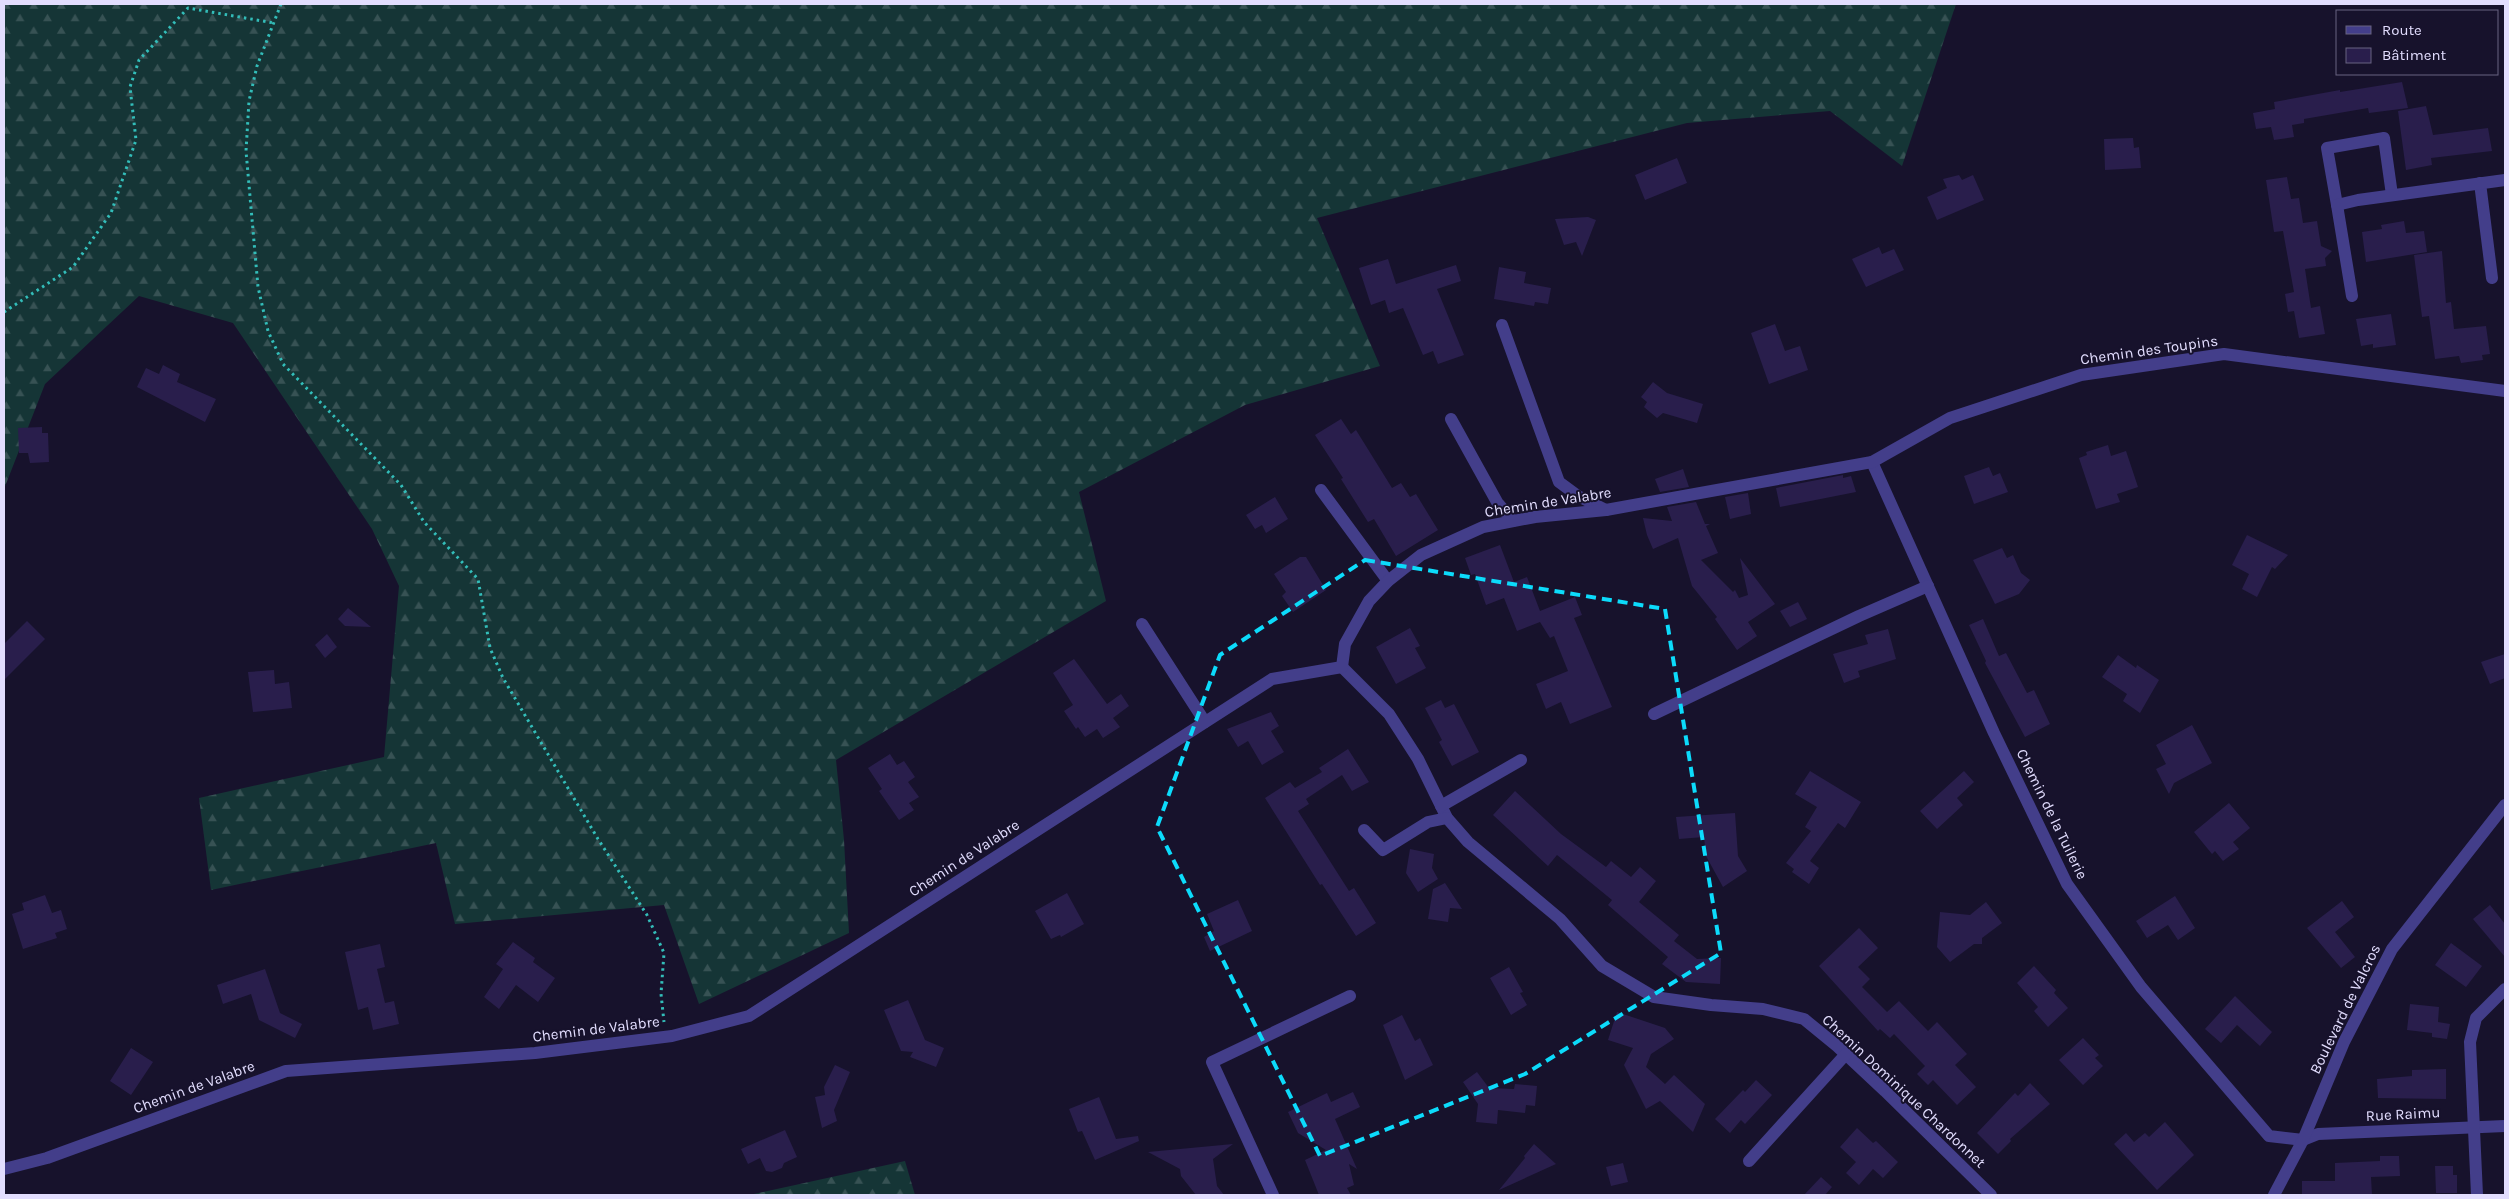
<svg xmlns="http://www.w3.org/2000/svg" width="2509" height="1199" font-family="Karla,sans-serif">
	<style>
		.forest { fill: url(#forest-firs) }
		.building { fill: #291e4c }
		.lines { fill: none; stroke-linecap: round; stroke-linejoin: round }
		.path { stroke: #33bdb9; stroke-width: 3; stroke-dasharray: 2.5 4; stroke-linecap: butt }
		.minor { stroke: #433e8a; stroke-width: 12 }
		.marked { fill: none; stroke: #0cdbfb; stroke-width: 4; stroke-dasharray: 10 6; stroke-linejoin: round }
		.labels { text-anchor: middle; stroke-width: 4; stroke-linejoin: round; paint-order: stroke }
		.street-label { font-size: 15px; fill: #e2ddfe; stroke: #17122c }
	</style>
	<defs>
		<pattern id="forest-firs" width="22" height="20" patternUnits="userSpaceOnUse" patternTransform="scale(1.25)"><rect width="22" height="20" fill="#153536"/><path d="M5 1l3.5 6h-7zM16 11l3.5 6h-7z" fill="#375254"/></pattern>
	</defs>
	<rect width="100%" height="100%" fill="#17122c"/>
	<g class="forest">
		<polygon points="4,4 1956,4 1902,166 1830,111 1687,123 1317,218 1380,366 1245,405 1079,492 1106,601 836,760 844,840 849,933 699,1004 664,905 455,924 436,843 211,890 199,798 384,757 399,586 372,529 233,323 139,296 45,384 4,489"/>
		<polygon points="905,1161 915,1195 749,1195"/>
	</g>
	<g class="building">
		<polygon points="2402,82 2408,108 2369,113 2368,108 2304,119 2304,123 2292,125 2294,137 2274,140 2271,127 2256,129 2253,113 2275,109 2274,102 2340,90 2340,92"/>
		<polygon points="2426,106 2433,135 2488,128 2492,151 2431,158 2432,165 2406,170 2398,111"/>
		<polygon points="2133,138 2134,148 2139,147 2141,168 2105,170 2104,139"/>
		<polygon points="1677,158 1687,183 1645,200 1635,175"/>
		<polygon points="1959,175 1962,180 1973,175 1984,200 1937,220 1927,197 1947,188 1943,179"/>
		<polygon points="2287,177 2291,199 2299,198 2303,223 2317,221 2321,246 2332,251 2325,258 2326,266 2305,269 2311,308 2320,306 2325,334 2299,338 2294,311 2288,312 2285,294 2294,292 2283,231 2274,232 2266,180"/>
		<polygon points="1588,217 1596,220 1582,256 1576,242 1564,245 1555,219"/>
		<polygon points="2404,221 2406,233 2424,231 2427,252 2366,262 2362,232 2382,229 2381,225"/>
		<polygon points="1879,247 1882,254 1894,249 1904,270 1866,287 1852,259"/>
		<polygon points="2442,251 2446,303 2451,302 2454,329 2486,326 2490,354 2482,355 2483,360 2461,363 2459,356 2435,359 2429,316 2422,317 2414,255"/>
		<polygon points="1388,259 1396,284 1456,265 1461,281 1437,289 1464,355 1438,364 1433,351 1423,355 1403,308 1389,313 1385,300 1371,305 1359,268"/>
		<polygon points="1499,267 1526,272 1524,283 1551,288 1548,304 1535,302 1534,306 1494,299"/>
		<polygon points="2391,314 2396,345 2373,348 2373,344 2361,346 2356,319"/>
		<polygon points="1775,324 1785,351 1800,346 1808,370 1769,384 1751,333"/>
		<polygon points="163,365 180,374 177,382 216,399 205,422 137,387 146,368 159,374"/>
		<polygon points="1653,382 1667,393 1703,404 1697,423 1663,413 1657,418 1644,407 1647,402 1641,397"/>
		<polygon points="1341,419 1351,434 1356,430 1392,488 1401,483 1410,497 1416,494 1438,530 1396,556 1374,519 1368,522 1341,479 1343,478 1315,435"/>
		<polygon points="42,427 42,433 48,433 49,462 30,463 28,453 19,453 18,428"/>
		<polygon points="2108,445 2111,456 2126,451 2138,487 2117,494 2120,502 2096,509 2079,458 2087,455 2086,452"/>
		<polygon points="1989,467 1993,476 2000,473 2008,492 1974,504 1964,476"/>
		<polygon points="1683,469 1689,487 1660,492 1655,479"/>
		<polygon points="1843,475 1843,478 1851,476 1856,492 1780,507 1776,488"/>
		<polygon points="1748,493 1751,514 1730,519 1725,497"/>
		<polygon points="1275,497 1288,519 1266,533 1262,525 1255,529 1246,515"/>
		<polygon points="1696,502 1705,524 1710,524 1706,526 1718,553 1701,560 1733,592 1735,590 1739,598 1748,595 1740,558 1775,604 1748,622 1757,636 1737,650 1715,619 1717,617 1692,586 1678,538 1653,549 1647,535 1643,518 1672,521 1667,507"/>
		<polygon points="2247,535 2288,555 2275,569 2272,567 2257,597 2242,589 2249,574 2232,565"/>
		<polygon points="1500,545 1514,582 1527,577 1540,611 1575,597 1582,615 1574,618 1612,707 1570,724 1561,702 1546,709 1536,684 1568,671 1554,636 1550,638 1540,622 1517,631 1504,598 1486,605 1475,574 1471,575 1465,558"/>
		<polygon points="2002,548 2007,558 2013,555 2021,573 2030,580 2019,594 1995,604 1973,560"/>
		<polygon points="1300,557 1306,557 1326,590 1293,612 1282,596 1286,592 1274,574"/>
		<polygon points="1798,602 1807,619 1790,627 1780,611"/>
		<polygon points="348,608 371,627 345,626 338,619"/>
		<polygon points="1983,619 1999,656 2006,653 2027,693 2034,690 2050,724 2025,737 1985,663 1986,661 1969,625"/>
		<polygon points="27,621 45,639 4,680 4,644"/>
		<polygon points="1410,628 1420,646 1415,648 1426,668 1396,684 1376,647"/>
		<polygon points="1888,629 1896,659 1858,671 1860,677 1844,683 1833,654 1868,644 1865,635"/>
		<polygon points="327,634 337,647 325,658 315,645"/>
		<polygon points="2505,654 2505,678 2490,684 2481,662"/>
		<polygon points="2118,655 2136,668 2137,665 2159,680 2140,713 2123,701 2127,694 2102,677"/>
		<polygon points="1074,659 1107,704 1121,694 1129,706 1113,718 1120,727 1103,738 1097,729 1085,737 1078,727 1076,729 1064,711 1073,705 1053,673"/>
		<polygon points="274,670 275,684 289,682 292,708 253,712 248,672"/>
		<polygon points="1441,700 1445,708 1454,704 1479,752 1452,766 1439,742 1442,740 1425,708"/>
		<polygon points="1271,712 1279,726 1271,731 1284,752 1262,765 1248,741 1238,747 1227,729"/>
		<polygon points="2192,725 2212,763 2174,783 2169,794 2156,769 2166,764 2156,745"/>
		<polygon points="1348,749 1369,782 1352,791 1342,775 1306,799 1309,804 1298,811 1349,891 1354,888 1376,923 1356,936 1322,884 1320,885 1265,798 1290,782 1295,788 1322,772 1319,768"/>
		<polygon points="890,754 897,765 904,761 915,777 908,782 919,797 909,803 914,810 899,820 879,791 882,789 868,768"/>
		<polygon points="1810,771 1861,802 1845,828 1838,823 1810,861 1819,868 1809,884 1792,872 1794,869 1786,863 1811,831 1805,827 1817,807 1795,794"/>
		<polygon points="1964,771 1974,782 1957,798 1963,805 1937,829 1920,811"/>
		<polygon points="1515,791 1561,834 1606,867 1611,861 1631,877 1640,867 1656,881 1639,902 1679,935 1674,941 1697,959 1721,958 1720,984 1686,982 1662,964 1668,957 1608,905 1612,900 1557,855 1548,866 1493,815"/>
		<polygon points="2229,803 2250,828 2233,842 2239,849 2223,861 2215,851 2212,854 2194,832"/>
		<polygon points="1735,813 1738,856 1747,871 1723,887 1706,856 1704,837 1679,839 1676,817"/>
		<polygon points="1410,849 1434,854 1432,868 1438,879 1418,892 1406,873"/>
		<polygon points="1445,883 1462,909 1450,908 1448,922 1428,919 1433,889"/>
		<polygon points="1067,893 1084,924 1061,937 1060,935 1051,939 1035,911"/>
		<polygon points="45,895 52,913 61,910 67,929 55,933 57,938 23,949 12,914 24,910 22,903"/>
		<polygon points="2175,896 2195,928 2178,940 2168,925 2147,938 2136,921"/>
		<polygon points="1238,900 1252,931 1210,951 1204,937 1214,931 1207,914"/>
		<polygon points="2342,901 2354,917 2335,932 2355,957 2341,968 2307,928"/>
		<polygon points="1986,902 2002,923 1982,938 1982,944 1974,944 1950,962 1937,947 1940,912 1970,915"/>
		<polygon points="2490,905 2505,924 2505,957 2473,919"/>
		<polygon points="1859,928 1878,948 1858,967 1870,979 1862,987 1887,1012 1899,1001 1928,1031 1937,1022 1967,1054 1955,1065 1976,1087 1957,1105 1933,1080 1928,1085 1917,1074 1925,1066 1894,1034 1890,1038 1880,1029 1878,1031 1819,966"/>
		<polygon points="513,942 535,958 533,962 555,978 538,1002 516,985 499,1009 484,997 503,969 496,964"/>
		<polygon points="2451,943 2482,966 2466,987 2435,965"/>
		<polygon points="380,944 385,967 377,969 385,1003 394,1001 399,1024 373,1030 368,1007 358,1010 345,952"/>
		<polygon points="2034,966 2056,990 2054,993 2068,1008 2048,1027 2034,1011 2038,1007 2017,983"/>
		<polygon points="1509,967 1523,992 1520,993 1527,1005 1511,1015 1490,978"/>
		<polygon points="265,969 280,1013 302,1024 295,1038 259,1020 251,994 223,1004 217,985"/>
		<polygon points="2235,996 2272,1032 2260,1046 2237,1025 2221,1043 2205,1029"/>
		<polygon points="908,1000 925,1040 944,1048 936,1067 910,1057 913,1052 901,1051 884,1010"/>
		<polygon points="2410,1004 2439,1007 2438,1022 2450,1024 2447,1039 2432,1037 2432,1033 2407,1030"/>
		<polygon points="1617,1012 1665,1028 1674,1039 1651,1054 1646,1067 1665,1084 1674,1075 1705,1104 1693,1132 1660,1101 1646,1109 1624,1065 1633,1048 1608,1040"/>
		<polygon points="1402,1015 1415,1041 1420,1038 1433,1065 1405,1080 1383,1025"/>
		<polygon points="2083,1038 2099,1055 2095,1058 2103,1066 2083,1085 2059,1060"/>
		<polygon points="131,1048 153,1062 131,1095 110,1081"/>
		<polygon points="835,1065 850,1072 834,1110 837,1121 822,1128 815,1097 825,1095 824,1087"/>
		<polygon points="2446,1069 2446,1099 2378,1098 2377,1079 2412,1076 2412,1070"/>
		<polygon points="1477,1072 1489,1088 1514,1089 1515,1084 1537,1086 1535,1106 1526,1105 1525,1113 1498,1110 1497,1124 1476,1122 1478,1104 1463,1082"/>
		<polygon points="1756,1080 1772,1095 1745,1124 1741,1120 1730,1133 1715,1119 1743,1090 1745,1092"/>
		<polygon points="2030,1083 2050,1104 2010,1139 2011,1141 1998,1154 1977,1133 2015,1093 2018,1096"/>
		<polygon points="1353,1092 1360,1107 1335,1119 1357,1169 1349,1164 1354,1185 1347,1188 1351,1195 1319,1195 1305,1160 1326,1150 1298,1133 1288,1112 1327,1093 1331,1102"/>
		<polygon points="1099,1097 1116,1139 1138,1136 1139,1141 1095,1160 1082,1131 1078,1132 1069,1109"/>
		<polygon points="2165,1122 2194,1155 2157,1190 2114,1144 2126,1133 2134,1142 2145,1133 2149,1137"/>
		<polygon points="1857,1128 1873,1143 1876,1141 1898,1162 1883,1178 1873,1169 1859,1185 1846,1173 1856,1162 1840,1147"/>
		<polygon points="785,1130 797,1157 784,1163 782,1168 772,1172 766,1171 760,1158 748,1164 741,1149"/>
		<polygon points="1233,1144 1213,1159 1217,1186 1224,1195 1196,1195 1181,1176 1180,1169 1148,1152"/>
		<polygon points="1534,1144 1556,1164 1499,1190 1525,1158 1524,1156"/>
		<polygon points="2380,1156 2399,1156 2400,1176 2371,1177 2372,1195 2302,1195 2302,1181 2335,1181 2335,1163 2380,1161"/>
		<polygon points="1623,1163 1628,1182 1611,1186 1606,1167"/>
		<polygon points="2435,1166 2453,1166 2453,1175 2457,1175 2457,1193 2436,1193"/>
		<polygon points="1821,1177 1832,1187 1825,1195 1804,1195"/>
	</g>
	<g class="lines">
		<g class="path">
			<polyline points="281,4 257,66 249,101 246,151 258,287 268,331 283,364 401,485 424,522 478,579 490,648 503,678 598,839 647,915 664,953 661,994 664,1022"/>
			<polyline points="4,312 73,267 111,213 136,140 130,87 139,60 188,8 274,23"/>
		</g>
		<g class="minor">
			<polyline points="2480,183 2492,278"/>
			<polyline points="2337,205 2327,148 2384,138 2392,195"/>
			<polyline points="2352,296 2337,205 2358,200 2505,180"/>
			<polyline points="1502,325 1559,482 1578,496 1606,510"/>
			<polyline points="1451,419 1497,502 1513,521"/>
			<polyline points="1872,462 1994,733 2067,884 2141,987 2269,1136 2303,1140 2318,1134 2505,1126"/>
			<polyline points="1321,490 1388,581"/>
			<polyline points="1142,624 1205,722"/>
			<polyline points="1342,667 1389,714 1418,759 1447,818 1468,842 1560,919 1602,966 1654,997 1711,1005 1763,1009 1804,1019 1837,1046 1885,1091 1991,1195"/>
			<polyline points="1654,714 1859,616 1928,586"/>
			<polyline points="1441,806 1521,760"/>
			<polyline points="1364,830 1383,850 1428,822 1447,818"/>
			<polyline points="1749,1161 1846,1054"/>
			<polyline points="4,1169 47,1158 286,1071 535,1053 672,1036 749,1016 1272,679 1342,667 1345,644 1369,601 1388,581 1421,555 1483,527 1535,517 1606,510 1872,462 1950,418 2081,375 2224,354 2505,391"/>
			<polyline points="1273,1195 1212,1062 1350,996"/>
			<polyline points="2274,1195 2303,1140 2344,1042 2392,949 2505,805"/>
			<polyline points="2477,1195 2470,1042 2476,1018 2505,989"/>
		</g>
	</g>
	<path class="marked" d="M1365,560L1665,609L1721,953L1525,1074L1320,1156L1157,827L1220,655Z"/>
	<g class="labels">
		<g class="street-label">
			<text transform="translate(2149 350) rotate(-8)" y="5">Chemin des Toupins</text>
			<text transform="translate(1548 502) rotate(-9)" y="5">Chemin de Valabre</text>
			<text transform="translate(2052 814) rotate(64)" y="5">Chemin de la Tuilerie</text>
			<text transform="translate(964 858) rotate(-33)" y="5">Chemin de Valabre</text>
			<text transform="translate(2345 1009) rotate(-64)" y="5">Boulevard de Valcros</text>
			<text transform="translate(596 1029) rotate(-7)" y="5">Chemin de Valabre</text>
			<text transform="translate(194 1087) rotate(-20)" y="5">Chemin de Valabre</text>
			<text transform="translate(1904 1091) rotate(43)" y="5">Chemin Dominique Chardonnet</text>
			<text transform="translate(2403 1114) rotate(-3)" y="5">Rue Raimu</text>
		</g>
	</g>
	<rect width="2509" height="1199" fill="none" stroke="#e2ddfe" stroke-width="10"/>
	<rect x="2336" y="10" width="162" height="65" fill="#17122c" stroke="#686380"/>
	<rect x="2346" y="26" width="25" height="8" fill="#433e8a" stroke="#686380"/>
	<text x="2382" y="35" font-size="15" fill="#e2ddfe">Route</text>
	<rect x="2346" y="48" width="25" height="15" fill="#291e4c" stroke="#686380"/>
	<text x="2382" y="60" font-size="15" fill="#e2ddfe">Bâtiment</text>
</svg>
